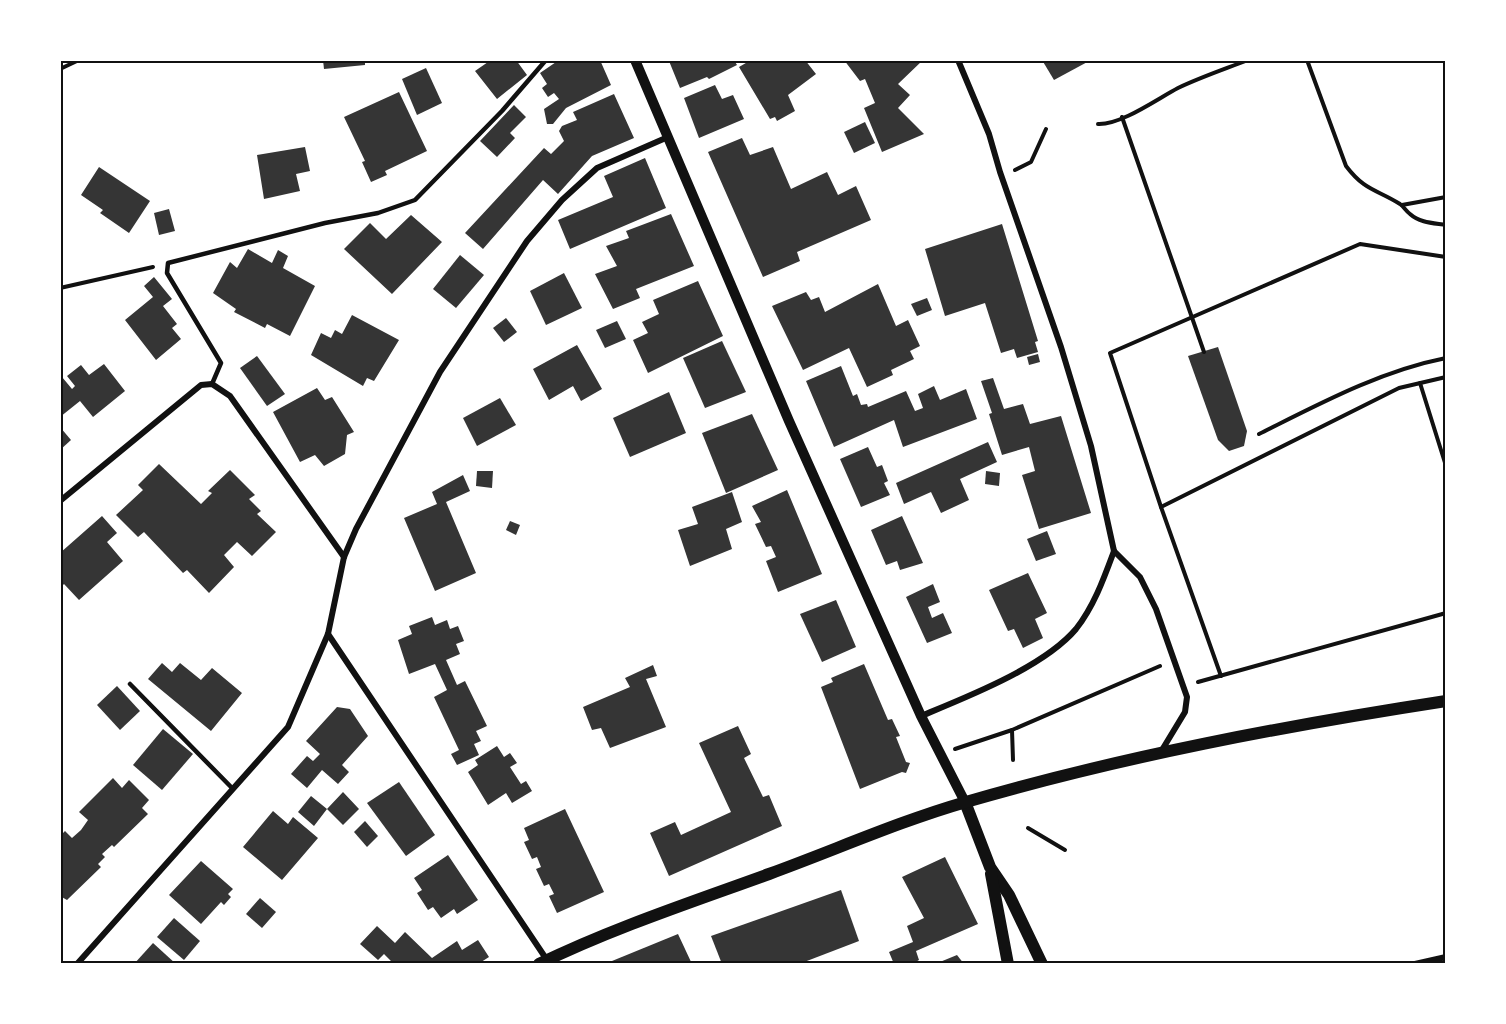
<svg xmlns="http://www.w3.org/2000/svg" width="1506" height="1024" font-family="Mulish,sans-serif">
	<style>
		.building { fill: #353535 }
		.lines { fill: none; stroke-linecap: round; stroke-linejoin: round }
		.path { stroke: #111; stroke-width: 4 }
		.service { stroke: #111; stroke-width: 4.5 }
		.minor { stroke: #111; stroke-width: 6 }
		.tertiary { stroke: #111; stroke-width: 10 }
		.secondary { stroke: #111; stroke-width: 12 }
		.neatline { fill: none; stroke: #111; stroke-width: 2 }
	</style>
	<rect width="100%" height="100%" fill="#fff"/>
	<g class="building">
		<polygon points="323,60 365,60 365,65 324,69"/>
		<polygon points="486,60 516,60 527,75 497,99 475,71 488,62"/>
		<polygon points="559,60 600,60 611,85 566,108 553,124 547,124 544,109 559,99 554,93 548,97 542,88 547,84 540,73"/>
		<polygon points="666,60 734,60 737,65 709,79 707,77 680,88 669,61 667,63"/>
		<polygon points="751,60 805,60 816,74 788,95 795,111 777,121 775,117 770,119 739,67"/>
		<polygon points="844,60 923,60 898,84 910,95 898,108 924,134 882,152 864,108 875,103 865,79 860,81"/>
		<polygon points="1042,60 1091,60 1054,80"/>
		<polygon points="426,68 442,103 417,115 402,79"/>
		<polygon points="715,85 722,99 733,95 744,119 699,138 684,98"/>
		<polygon points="399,92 427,151 385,171 387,175 371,182 362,162 365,161 344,117"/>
		<polygon points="614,94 634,138 592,156 558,194 543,180 483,249 465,233 544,148 551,154 564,141 559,131 562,126 577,120 573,112"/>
		<polygon points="514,105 526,117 510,133 515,138 497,157 480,141"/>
		<polygon points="865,122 875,143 854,153 844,132"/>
		<polygon points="742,138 750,155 773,147 791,189 827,172 838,195 856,186 871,220 797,252 800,261 763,277 708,152"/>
		<polygon points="305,147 310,171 296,174 300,191 264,199 257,155"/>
		<polygon points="645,158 666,208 570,249 558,220 613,197 604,176"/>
		<polygon points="99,167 150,201 129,233 100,213 103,210 81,195"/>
		<polygon points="169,209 175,231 159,235 154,213"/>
		<polygon points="671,214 694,266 636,289 640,298 613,309 595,274 617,266 606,246 629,238 626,231"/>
		<polygon points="411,215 442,242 392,294 344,249 370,223 386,239"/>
		<polygon points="1002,224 1038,341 1035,342 1038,352 1017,358 1014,349 1001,353 985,303 945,316 925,249"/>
		<polygon points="248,249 272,263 278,250 288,256 283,268 315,286 290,336 267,324 265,328 234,312 236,309 213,293 230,262 237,268"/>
		<polygon points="460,255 484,275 456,308 433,289"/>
		<polygon points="564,273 582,308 546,325 530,291"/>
		<polygon points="154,277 172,299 163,306 177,324 172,328 181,339 156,360 125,320 153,297 144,286"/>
		<polygon points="698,281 723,336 648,373 633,340 648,333 642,322 659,314 653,300"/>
		<polygon points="878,284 896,326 908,320 920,346 910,351 914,359 891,370 893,375 867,387 849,348 803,370 772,306 806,292 811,300 819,297 825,312"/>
		<polygon points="927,298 932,310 917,316 911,304"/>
		<polygon points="352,315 399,340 374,381 367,378 363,386 311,355 321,333 331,338 335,330 342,334"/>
		<polygon points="506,318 517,332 504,342 493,328"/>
		<polygon points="617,321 626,339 605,348 596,330"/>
		<polygon points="722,341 746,392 705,408 683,358"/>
		<polygon points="577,345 602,389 581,401 573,386 549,400 533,369"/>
		<polygon points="1218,347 1247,431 1244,446 1229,451 1218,440 1188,356"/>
		<polygon points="1038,354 1040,362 1029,365 1027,357"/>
		<polygon points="257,356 285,394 267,406 240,368"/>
		<polygon points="104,364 125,391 93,417 80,401 60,417 60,379 62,377 72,389 75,386 67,376 81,365 89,375"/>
		<polygon points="841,366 853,396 857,394 861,405 867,404 868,407 906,391 915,411 923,408 918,394 934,386 940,400 966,389 977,419 903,447 894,420 834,447 806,381"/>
		<polygon points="993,378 1004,409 1023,404 1030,424 1061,416 1091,513 1039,529 1022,475 1035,471 1029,447 1002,455 989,414 992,413 981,381"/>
		<polygon points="317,388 325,400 332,397 354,432 347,435 345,454 324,466 315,455 300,462 273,412"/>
		<polygon points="669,392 686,433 630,457 613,418"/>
		<polygon points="500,398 516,425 477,446 463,418"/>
		<polygon points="752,414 778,470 726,493 702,433"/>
		<polygon points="60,427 71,440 60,450"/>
		<polygon points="988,442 997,462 960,479 969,500 941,513 931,492 904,504 896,483"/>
		<polygon points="868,447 877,467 882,465 888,481 884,483 890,495 861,507 840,459"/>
		<polygon points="159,464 201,504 212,493 208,491 230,470 255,495 249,499 261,511 257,514 276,532 252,556 237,542 224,555 234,567 209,593 187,570 183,573 144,532 138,537 116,515 143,490 138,485"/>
		<polygon points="477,471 493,471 492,488 476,486"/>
		<polygon points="986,471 1000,473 999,486 985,484"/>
		<polygon points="463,475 470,491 446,502 476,573 435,591 404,518 437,504 432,492"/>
		<polygon points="787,490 822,574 778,592 766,561 776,557 771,546 766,547 755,524 761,522 752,506"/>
		<polygon points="732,492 742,522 726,529 732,549 690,566 678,530 698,524 692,507"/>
		<polygon points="102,516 117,533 107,542 123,561 79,600 64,584 60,588 60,553"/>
		<polygon points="902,516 923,563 900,570 897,561 886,565 871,530"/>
		<polygon points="510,521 520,525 516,535 506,530"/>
		<polygon points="1047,531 1056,554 1036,561 1027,539"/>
		<polygon points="1028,573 1047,613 1035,619 1043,638 1023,648 1014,629 1008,631 989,590"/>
		<polygon points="933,584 940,602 928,607 932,618 943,613 952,633 927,643 906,597"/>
		<polygon points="836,600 856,647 822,662 800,614"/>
		<polygon points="432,617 435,625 447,620 450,629 458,626 464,641 456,644 460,654 446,660 457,685 465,681 487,726 476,731 481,741 474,744 479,755 457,765 451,754 459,750 434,697 447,690 435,664 409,674 398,640 412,634 409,626"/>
		<polygon points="162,663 172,672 180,663 201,680 212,668 242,693 211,731 148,679"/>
		<polygon points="864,664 888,720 892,719 900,736 896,737 906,762 910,763 906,773 902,772 860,789 821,687 833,682 831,678"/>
		<polygon points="653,665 657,676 646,679 666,727 610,748 601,728 592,730 583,707 630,687 625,678"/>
		<polygon points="117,686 140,711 120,730 97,705"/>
		<polygon points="337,707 350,709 368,736 342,765 349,772 338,784 322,770 307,788 291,774 307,756 313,761 320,754 306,741"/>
		<polygon points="738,726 751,754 744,758 763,797 769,795 782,826 669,876 650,833 675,822 681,835 731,812 699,743"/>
		<polygon points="163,729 193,754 162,790 133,765"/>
		<polygon points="497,746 504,757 510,753 517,763 510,767 521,784 526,781 532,791 512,803 506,793 488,805 468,772 478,765 475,760"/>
		<polygon points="113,778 122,788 129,780 149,800 142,808 148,814 114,847 112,845 102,854 105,857 98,864 101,867 67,900 60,896 60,836 65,831 72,838 81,830 88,820 79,812"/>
		<polygon points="399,782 435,835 406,856 367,803"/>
		<polygon points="343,792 359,809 343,825 327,809 314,826 298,812 311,796 327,809"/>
		<polygon points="565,809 604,892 557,913 549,896 554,894 549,884 544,886 536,869 541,867 537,857 532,859 524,842 529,840 524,828"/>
		<polygon points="273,811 288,824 293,817 318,838 282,880 243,847"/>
		<polygon points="365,821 378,836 367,847 354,832"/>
		<polygon points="448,855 478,900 457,914 454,909 441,918 433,907 428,910 417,893 422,890 414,878"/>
		<polygon points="945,857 978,924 916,951 919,960 912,964 894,964 889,952 913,942 907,926 924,918 902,877"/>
		<polygon points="201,861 233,889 228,894 231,897 224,905 221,902 201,924 169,895"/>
		<polygon points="841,890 859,941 799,964 722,964 711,936"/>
		<polygon points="260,898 276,912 262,928 246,914"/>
		<polygon points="174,918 200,941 184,960 157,937"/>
		<polygon points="377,926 395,943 405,932 432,958 457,941 462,950 478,940 489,957 478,964 394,964 384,954 378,960 360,944"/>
		<polygon points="678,934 692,964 613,964 612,961"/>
		<polygon points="153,943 176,964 134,964"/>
		<polygon points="957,955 964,964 935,964"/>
	</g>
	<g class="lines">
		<g class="path">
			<path d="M1307,60L1346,166C1365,191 1376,189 1400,204C1404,207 1406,211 1410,214C1420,223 1434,223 1446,225"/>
			<polyline points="60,69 79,60"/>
			<polyline points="1122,117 1204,352"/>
			<path d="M1098,124C1121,125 1157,99 1178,88C1201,77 1225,69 1248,60"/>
			<polyline points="1015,170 1031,162 1046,129"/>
			<polyline points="1402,205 1446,197"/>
			<polyline points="60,288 153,267"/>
			<polyline points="1420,383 1446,466"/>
			<path d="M1259,434C1319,404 1380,371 1446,358"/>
			<polyline points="1161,507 1110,353 1360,244 1446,257"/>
			<polyline points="1221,676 1161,507 1399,388 1446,377"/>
			<polyline points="1198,682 1446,613"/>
			<polyline points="955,749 1012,730"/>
			<polyline points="1013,760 1012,730 1160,666"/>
			<polyline points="1028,828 1065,850"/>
		</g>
		<g class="service">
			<polyline points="212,384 221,363 167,273 168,263 325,223 378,213 415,200 502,111 546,60"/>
			<polyline points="130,684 233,789"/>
		</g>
		<g class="minor">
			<polyline points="958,60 989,134 1000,172 1061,347 1091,446 1114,551 1140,577 1156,609 1187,697 1185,712 1162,750"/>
			<polyline points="60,501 201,385 212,384 230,396 344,557"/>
			<polyline points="328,634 547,960"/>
			<path d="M921,716C967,697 1044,667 1076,629C1094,606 1104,578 1114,551"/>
			<polyline points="77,964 288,727 328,634 344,557 356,529 440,372 527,241 562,200 597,168 668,137"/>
			<polyline points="1415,964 1446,957"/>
		</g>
		<polyline class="tertiary" points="635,60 789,421 921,716 965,802"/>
		<g class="secondary">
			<polyline points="965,802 990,867 1009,895 1042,964"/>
			<polyline points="991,874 1008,964"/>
			<path d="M539,964C613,928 692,902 769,874C835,850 900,821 966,802C1124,756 1284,726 1446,701"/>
		</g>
	</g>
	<rect width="1506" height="1024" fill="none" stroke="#ffffff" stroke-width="123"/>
	<rect x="62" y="62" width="1382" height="900" class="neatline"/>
</svg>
